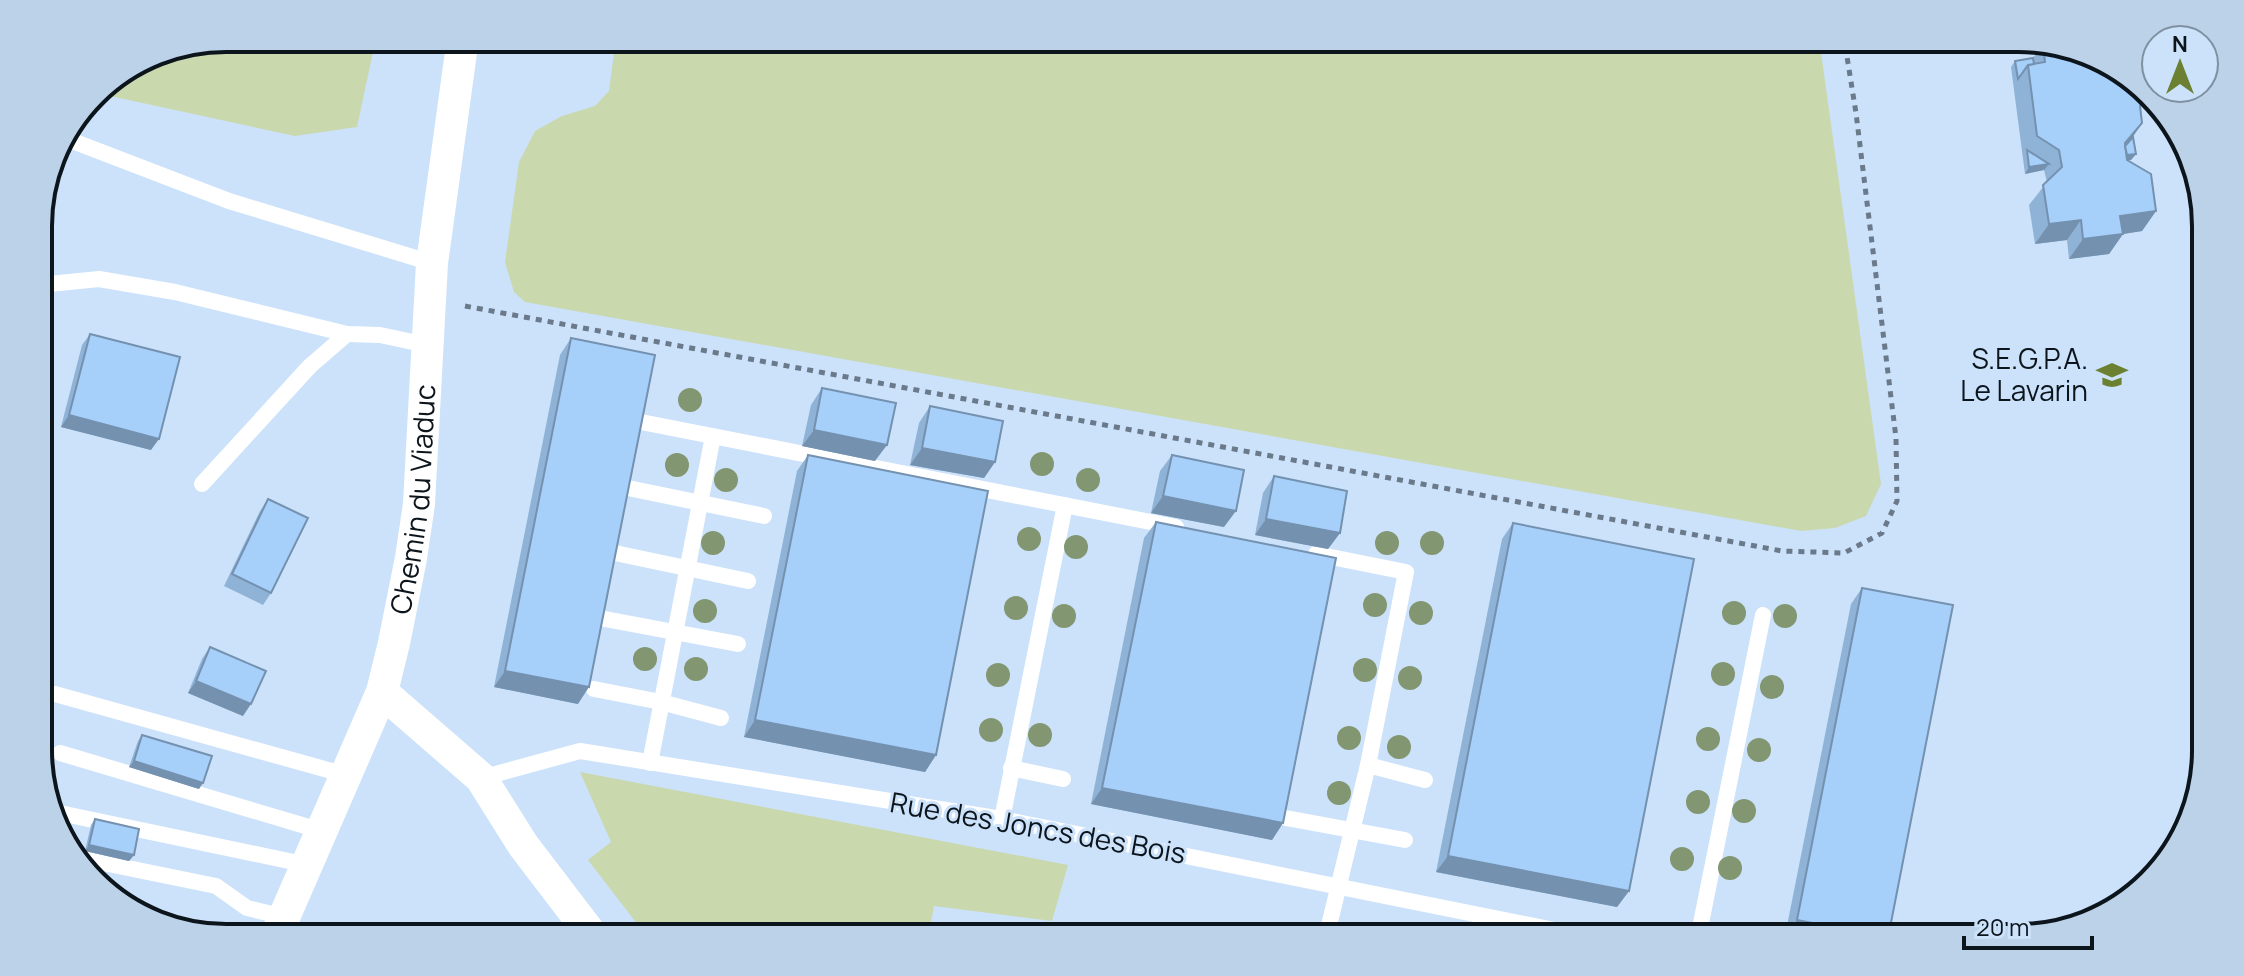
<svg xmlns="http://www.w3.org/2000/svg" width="2244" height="976" font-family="Manrope,sans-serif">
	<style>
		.green { fill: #cad8ae }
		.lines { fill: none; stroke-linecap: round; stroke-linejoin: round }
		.path { stroke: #6b7a8a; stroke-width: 5; stroke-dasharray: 6 6; stroke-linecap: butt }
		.lane { stroke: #fff; stroke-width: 16 }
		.street { stroke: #fff; stroke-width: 32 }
		.tree { fill: #829671 }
		.wall { fill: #8fb2d7 }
		.shaded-wall { fill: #7491af }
		.building { fill: #a6cffa; stroke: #7491af; stroke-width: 2 }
		.labels { text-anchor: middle; stroke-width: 6; stroke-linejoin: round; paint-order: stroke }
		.poi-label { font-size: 28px; fill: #0c141c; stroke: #cbe2fa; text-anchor: end }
		.street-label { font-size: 28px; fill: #0c141c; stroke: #cbe2fa }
		.rim { fill: none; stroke: #0c141c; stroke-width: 4 }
	</style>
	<rect width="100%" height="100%" fill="#cbe2fa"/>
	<g class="green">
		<polygon points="226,38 376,38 357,127 295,136 96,93 102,85 155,52"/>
		<polygon points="616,38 1819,38 1881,484 1866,516 1835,528 1801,531 525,302 514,292 505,262 519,162 535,131 562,116 595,106 609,91"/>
		<polygon points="580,772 1068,865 1052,921 934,906 928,938 648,938 588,860 611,842"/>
	</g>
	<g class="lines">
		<polyline class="path" points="465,306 1782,551 1844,553 1882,533 1897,501 1896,438 1856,113 1844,38"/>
		<g class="lane">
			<polyline points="62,137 229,201 432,263"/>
			<polyline points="39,285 99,279 175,292 347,334 380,335 427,345"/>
			<polyline points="641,422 1176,527"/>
			<polyline points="202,484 310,366 347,334"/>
			<polyline points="628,488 764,516"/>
			<polyline points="615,553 748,581"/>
			<polyline points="1316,554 1406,572 1368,765 1326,938"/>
			<polyline points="605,619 738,644"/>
			<polyline points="594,689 661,702 721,718"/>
			<polyline points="55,694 346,775"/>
			<polyline points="60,753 322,831"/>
			<polyline points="650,763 713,436"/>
			<polyline points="1368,765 1425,780"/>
			<polyline points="1011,768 1063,779"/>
			<polyline points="481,778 580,751 1002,819 1594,938"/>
			<polyline points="55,812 308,865"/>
			<polyline points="1286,818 1405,840"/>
			<polyline points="1002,819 1065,505"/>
			<polyline points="74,857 216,886 247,908 285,917"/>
			<polyline points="204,934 237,938"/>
			<polyline points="1698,938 1763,615"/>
		</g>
		<g class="street">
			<polyline points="382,692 481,778 523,845 594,938"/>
			<path id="s1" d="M275,938L382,692L394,643L411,558L419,504L432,263L463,38"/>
		</g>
	</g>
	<g class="tree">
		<circle cx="690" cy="400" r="12"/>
		<circle cx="1042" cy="464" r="12"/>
		<circle cx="677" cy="465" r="12"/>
		<circle cx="726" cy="480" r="12"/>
		<circle cx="1088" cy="480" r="12"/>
		<circle cx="1029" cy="539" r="12"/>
		<circle cx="713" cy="543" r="12"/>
		<circle cx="1387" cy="543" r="12"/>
		<circle cx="1432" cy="543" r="12"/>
		<circle cx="1076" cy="547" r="12"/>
		<circle cx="1375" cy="605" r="12"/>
		<circle cx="1016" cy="608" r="12"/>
		<circle cx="705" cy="611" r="12"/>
		<circle cx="1421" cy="613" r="12"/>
		<circle cx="1734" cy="613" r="12"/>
		<circle cx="1064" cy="616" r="12"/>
		<circle cx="1785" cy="616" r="12"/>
		<circle cx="645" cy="659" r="12"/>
		<circle cx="696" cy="669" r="12"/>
		<circle cx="1365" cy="670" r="12"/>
		<circle cx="1723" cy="674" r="12"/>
		<circle cx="998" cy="675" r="12"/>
		<circle cx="1410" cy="678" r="12"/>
		<circle cx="1772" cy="687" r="12"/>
		<circle cx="991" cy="730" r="12"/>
		<circle cx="1040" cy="735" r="12"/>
		<circle cx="1349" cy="738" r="12"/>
		<circle cx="1708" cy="739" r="12"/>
		<circle cx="1399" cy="747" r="12"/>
		<circle cx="1759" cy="750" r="12"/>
		<circle cx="1339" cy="793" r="12"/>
		<circle cx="1698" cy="802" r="12"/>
		<circle cx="1744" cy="811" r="12"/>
		<circle cx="1682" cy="859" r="12"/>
		<circle cx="1730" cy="868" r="12"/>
	</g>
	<g class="wall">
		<polygon points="569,38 599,38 589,53"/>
		<polygon points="2043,44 2089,52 2157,104 2140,106 2142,123 2133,137 2136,154 2131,160 2128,160 2156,211 2142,231 2123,234 2109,254 2069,259 2067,240 2035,244 2029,205 2047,182 2044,170 2025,174 2011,67 2015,61 2033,58"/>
		<polygon points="90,334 151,450 61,427 82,345"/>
		<polygon points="571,338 578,704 494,687 560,355"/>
		<polygon points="822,388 875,461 802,446 811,405"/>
		<polygon points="930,406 995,462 984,478 910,465 919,423"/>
		<polygon points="808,455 936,755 925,772 744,737 797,471"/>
		<polygon points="1172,455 1224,527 1151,513 1160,471"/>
		<polygon points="1274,476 1340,533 1328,549 1255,535 1263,493"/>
		<polygon points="268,499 271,593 263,605 224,586 260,511"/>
		<polygon points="1156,522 1283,823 1272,840 1091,804 1144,538"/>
		<polygon points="1513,523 1629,891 1617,907 1436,872 1502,539"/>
		<polygon points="1862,588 1888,938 1785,936 1851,604"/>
		<polygon points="210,647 243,716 188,693 202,659"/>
		<polygon points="142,735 199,789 129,767 138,741"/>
		<polygon points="95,819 134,855 129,861 85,851 91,825"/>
	</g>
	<g class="shaded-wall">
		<polygon points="2146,96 2157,104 2139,106"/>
		<polygon points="2142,123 2128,143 2136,154 2131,160 2111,164 2125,143"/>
		<polygon points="2049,164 2044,170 2025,174 2029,167"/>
		<polygon points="2156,211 2142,231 2123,234 2109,254 2069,259 2083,239 2120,216"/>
		<polygon points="2081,220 2067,240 2035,244 2049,224"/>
		<polygon points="69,415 159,439 151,450 61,427"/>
		<polygon points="814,430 887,445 875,461 802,446"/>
		<polygon points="922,448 995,462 984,478 910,465"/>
		<polygon points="1163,496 1236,511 1224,527 1151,513"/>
		<polygon points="1266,519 1340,533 1328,549 1255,535"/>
		<polygon points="505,671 589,687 578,704 494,687"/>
		<polygon points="196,681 251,704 243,716 188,693"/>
		<polygon points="755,720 936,755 925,772 744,737"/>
		<polygon points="134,761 203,783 199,789 129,767"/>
		<polygon points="1102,788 1283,823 1272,840 1091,804"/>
		<polygon points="89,845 134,855 129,861 85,851"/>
		<polygon points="1448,856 1629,891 1617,907 1436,872"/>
		<polygon points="1797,920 1883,938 1792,938 1785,936"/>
	</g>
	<g class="building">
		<polygon points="581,38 599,38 593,47"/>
		<polygon points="2043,44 2089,52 2146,96 2140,106 2142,123 2125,143 2127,160 2151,174 2156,211 2120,216 2123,234 2083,239 2081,220 2049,224 2043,185 2062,167 2059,150 2037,136 2028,65 2045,62"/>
		<polygon points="2033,58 2034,64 2028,65 2018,79 2015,61"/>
		<polygon points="2133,137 2136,154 2127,155 2125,146"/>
		<polygon points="2027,150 2049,164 2029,167"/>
		<polygon points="90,334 180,357 159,439 69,415"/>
		<polygon points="571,338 655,355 589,687 505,671"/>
		<polygon points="822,388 896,403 887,445 814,430"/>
		<polygon points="930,406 1003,421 995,462 922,448"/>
		<polygon points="808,455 988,491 936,755 755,720"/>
		<polygon points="1172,455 1244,470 1236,511 1163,496"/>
		<polygon points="1274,476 1347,491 1340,533 1266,519"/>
		<polygon points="268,499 308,518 271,593 232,574"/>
		<polygon points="1156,522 1336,558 1283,823 1102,788"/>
		<polygon points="1513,523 1694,559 1629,891 1448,856"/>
		<polygon points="1862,588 1953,605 1888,938 1797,920"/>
		<polygon points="210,647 266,671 251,704 196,681"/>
		<polygon points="142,735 212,756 203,783 134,761"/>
		<polygon points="95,819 139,829 134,855 89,845"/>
	</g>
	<defs>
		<g id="school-bare" transform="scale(2.4)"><path d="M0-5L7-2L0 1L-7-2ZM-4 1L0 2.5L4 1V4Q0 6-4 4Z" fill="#6b8031" stroke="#cbe2fa" stroke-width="2.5" paint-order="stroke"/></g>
	</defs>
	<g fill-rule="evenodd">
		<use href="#school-bare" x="2112" y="375"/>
	</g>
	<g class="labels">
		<g class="poi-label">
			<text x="2088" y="369">S.E.G.P.A.<tspan x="2088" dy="32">Le Lavarin</tspan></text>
		</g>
		<g class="street-label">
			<text dy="10" stroke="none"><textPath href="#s1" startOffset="464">Chemin du Viaduc</textPath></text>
			<text transform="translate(1038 828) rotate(10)" y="10">Rue des Joncs des Bois</text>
		</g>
	</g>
	<path d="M0 0H2244V976H0ZM226 52H2018A174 174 0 0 1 2192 226V750A174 174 0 0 1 2018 924H226A174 174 0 0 1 52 750V226A174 174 0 0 1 226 52Z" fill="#bcd2e8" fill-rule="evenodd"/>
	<path class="rim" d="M226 52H2018A174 174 0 0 1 2192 226V750A174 174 0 0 1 2018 924H226A174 174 0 0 1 52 750V226A174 174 0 0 1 226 52Z"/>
	<g transform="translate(2180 64)"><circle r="38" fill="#cbe2fa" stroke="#7f90a1" stroke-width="2"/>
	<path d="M0-6L14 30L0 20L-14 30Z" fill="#6b8031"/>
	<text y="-12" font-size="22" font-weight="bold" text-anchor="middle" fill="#0c141c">N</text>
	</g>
	<path d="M1964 936v12h128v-12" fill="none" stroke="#0c141c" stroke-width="4"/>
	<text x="1976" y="936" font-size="24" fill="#0c141c" stroke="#cbe2fa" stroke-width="6" paint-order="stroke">20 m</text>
</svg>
